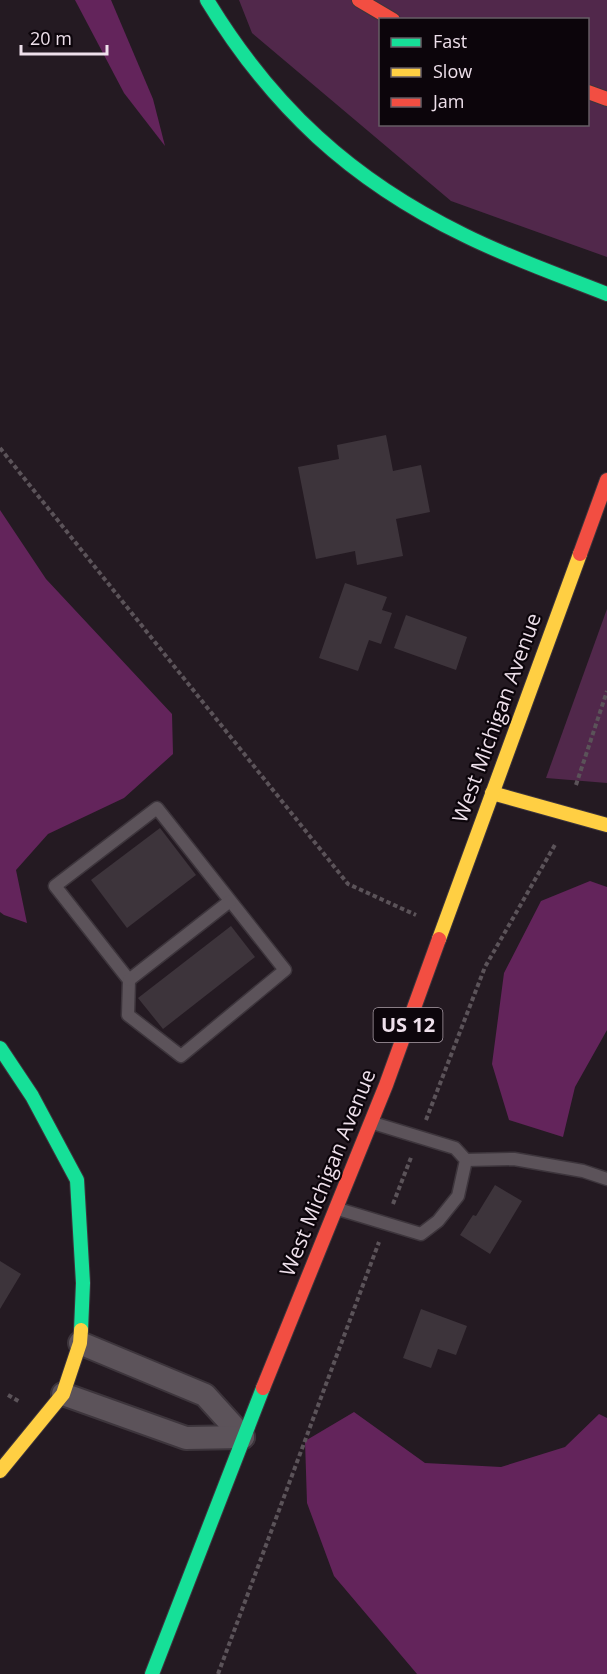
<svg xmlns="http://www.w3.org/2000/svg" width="607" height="1674" font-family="'Open Sans',sans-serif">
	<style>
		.green { fill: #51284b; fill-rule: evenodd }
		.forest { fill: #63245b }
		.building { fill: #3d343b }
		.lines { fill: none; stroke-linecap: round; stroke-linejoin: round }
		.lane-casing { stroke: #3d353c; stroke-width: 15 }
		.street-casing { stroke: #3d353c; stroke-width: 26 }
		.fast-casing { stroke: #3d353c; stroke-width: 16 }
		.slow-casing { stroke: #3d353c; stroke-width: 16 }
		.jam-casing { stroke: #3d353c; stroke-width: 16 }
		.path { stroke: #5b5359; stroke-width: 4; stroke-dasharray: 4.5 3; stroke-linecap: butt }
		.lane { stroke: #5c535a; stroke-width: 12 }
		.street { stroke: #5c535a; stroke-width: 22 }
		.fast { stroke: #16e098; stroke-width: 14 }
		.slow { stroke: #ffcf43; stroke-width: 14 }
		.jam { stroke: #f24e42; stroke-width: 14 }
		.labels { text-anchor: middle; stroke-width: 4.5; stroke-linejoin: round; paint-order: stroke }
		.shield { fill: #0c050b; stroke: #aa9ea8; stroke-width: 1.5 }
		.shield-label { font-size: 20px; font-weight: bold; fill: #eee0eb }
		.street-label { font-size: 21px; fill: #eee0eb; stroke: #0c050b }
	</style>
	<rect width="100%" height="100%" fill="#241a22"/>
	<g class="green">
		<path d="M239,0H607V257L451,201L252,33ZM380,20H588V124H380Z"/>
		<polygon points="607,609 607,783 546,778"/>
	</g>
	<g class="forest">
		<polygon points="75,0 111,0 153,99 165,146 124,93"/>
		<polygon points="0,510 46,579 172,714 173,754 124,798 48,834 16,870 27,923 4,915 0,912"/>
		<polygon points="590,881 607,887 607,1030 575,1087 563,1137 509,1120 492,1064 504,973 541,901"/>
		<polygon points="354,1412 425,1463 501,1467 565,1447 599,1414 607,1418 607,1674 417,1674 334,1576 307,1503 305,1441"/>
	</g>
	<g class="building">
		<polygon points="386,435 393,471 421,465 430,512 396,519 403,556 357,565 355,551 316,559 298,467 339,459 337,445"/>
		<polygon points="345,583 387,597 382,610 392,613 381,644 369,640 358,671 319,658"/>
		<polygon points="406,615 467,637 456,670 394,648"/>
		<polygon points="160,828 196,875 127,928 91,880"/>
		<polygon points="231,926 255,957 163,1029 138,998"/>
		<polygon points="495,1185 522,1201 490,1254 460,1235 473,1215 476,1216"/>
		<polygon points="0,1261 21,1274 0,1309"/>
		<polygon points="421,1309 467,1326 456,1355 438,1349 431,1368 403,1358"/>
	</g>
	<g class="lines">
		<g class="lane-casing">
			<g id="lane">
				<polygon points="157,808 285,970 181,1056 128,1015 129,980 55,886"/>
				<polyline points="129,980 230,901"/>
				<polyline points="466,1160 514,1159 583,1171 607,1179"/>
				<polyline points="338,1209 421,1234 438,1221 458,1196 466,1160 455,1148 373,1123"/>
			</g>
		</g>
		<g class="street-casing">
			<g id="street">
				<polyline points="80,1343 205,1395 243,1437"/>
				<polyline points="63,1394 186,1438 243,1437"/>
			</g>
		</g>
		<g class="fast-casing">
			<g id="fast">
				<path d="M207,0C272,107 351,180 464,235C510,258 559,275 607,294"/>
				<polyline points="0,1048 32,1096 77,1180 83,1283 81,1330"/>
				<polyline points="152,1674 263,1388"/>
			</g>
		</g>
		<g class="slow-casing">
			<g id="slow">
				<polyline points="492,793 607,825"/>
				<polyline points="439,939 580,554"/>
				<polyline points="0,1471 63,1394 80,1343 81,1330"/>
			</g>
		</g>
		<g class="jam-casing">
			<g id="jam">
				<polyline points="359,0 393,20"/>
				<polyline points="588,92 607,99"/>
				<polyline points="580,554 607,480"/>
				<polyline points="263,1388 386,1085 439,939"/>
			</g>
		</g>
		<g class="path">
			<polyline points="0,448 348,884 416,915"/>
			<polyline points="576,785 607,691"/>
			<polyline points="426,1120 485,967 556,843"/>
			<polyline points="393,1204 412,1155"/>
			<polyline points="8,1395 20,1402"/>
			<polyline points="218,1674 379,1242"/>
		</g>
		<use href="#lane" class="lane"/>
		<use href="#street" class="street"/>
		<use href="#fast" class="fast"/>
		<use href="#slow" class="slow"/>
		<use href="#jam" class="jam"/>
	</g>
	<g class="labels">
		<rect class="shield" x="373.5" y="1008" width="69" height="34" rx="4.5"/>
		<g class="shield-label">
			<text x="408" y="1032">US 12</text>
		</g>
		<g class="street-label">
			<text transform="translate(497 718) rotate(-70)" y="7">West Michigan Avenue</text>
			<text transform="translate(328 1173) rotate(-68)" y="7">West Michigan Avenue</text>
		</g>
	</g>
	<rect x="379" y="18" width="210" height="108" fill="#0c050b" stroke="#665d65" stroke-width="1.5"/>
	<rect x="391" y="38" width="30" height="9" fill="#16e098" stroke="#665d65" stroke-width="1.5"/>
	<text x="433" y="48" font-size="18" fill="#eee0eb">Fast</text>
	<rect x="391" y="68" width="30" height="9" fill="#ffcf43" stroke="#665d65" stroke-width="1.5"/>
	<text x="433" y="78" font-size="18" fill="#eee0eb">Slow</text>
	<rect x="391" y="98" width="30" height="9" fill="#f24e42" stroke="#665d65" stroke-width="1.5"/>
	<text x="433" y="108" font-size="18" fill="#eee0eb">Jam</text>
	<path d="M21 45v9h86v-9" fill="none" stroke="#eee0eb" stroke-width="3"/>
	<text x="30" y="45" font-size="18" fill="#eee0eb" stroke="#0c050b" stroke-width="4.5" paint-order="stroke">20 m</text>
</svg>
